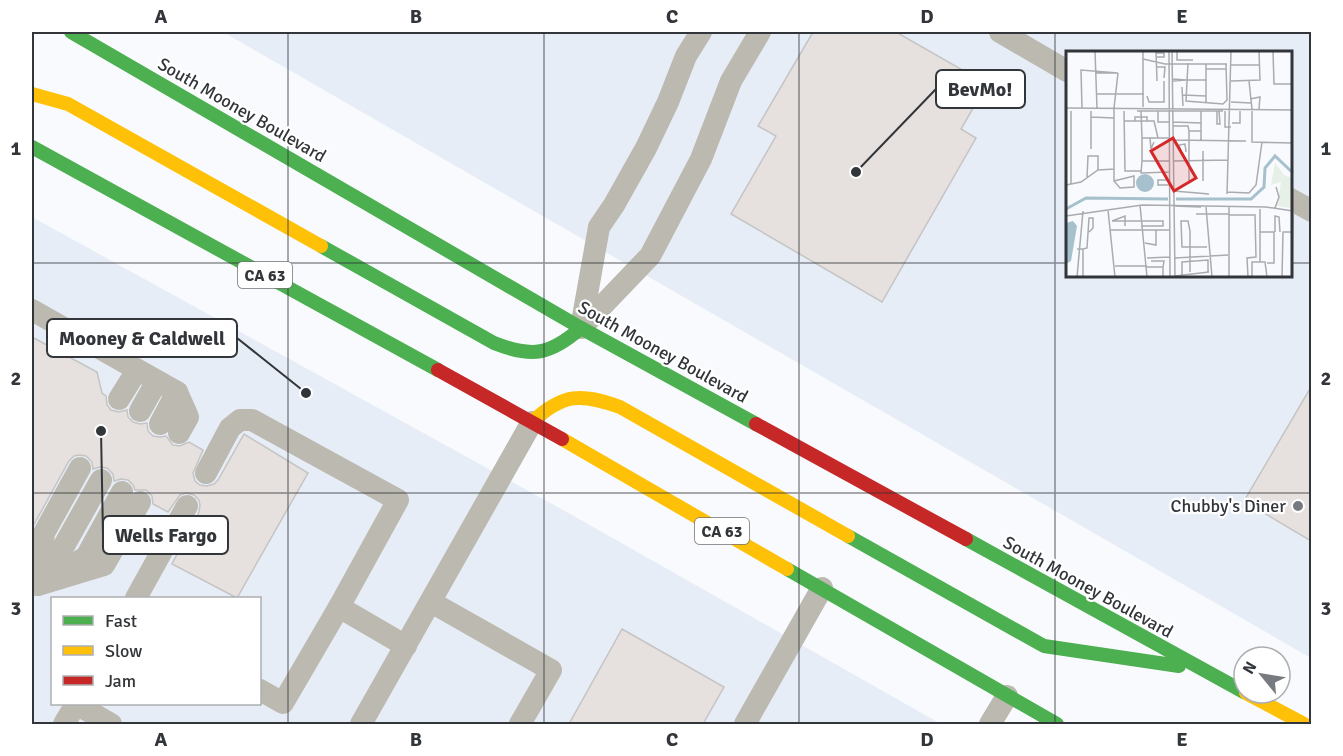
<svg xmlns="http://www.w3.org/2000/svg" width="1343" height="756" font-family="Signika,sans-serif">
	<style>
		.built { fill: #e7edf6; fill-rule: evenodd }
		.building { fill: #e6e1de; stroke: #c5c4c4; stroke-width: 1.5 }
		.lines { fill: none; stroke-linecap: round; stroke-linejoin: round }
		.lane { stroke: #bbb9b0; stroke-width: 22 }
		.fast { stroke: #4caf50; stroke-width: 14 }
		.slow { stroke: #ffc107; stroke-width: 14 }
		.jam { stroke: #c62828; stroke-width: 14 }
		.grid { fill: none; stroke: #323539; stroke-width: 1.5; stroke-opacity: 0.55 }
		.poi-dot { fill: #777a7e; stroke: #fff; stroke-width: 2 }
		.labels { text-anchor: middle; stroke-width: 4.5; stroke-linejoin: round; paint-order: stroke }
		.shield { fill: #fff; stroke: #707274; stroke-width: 1.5 }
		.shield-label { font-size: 16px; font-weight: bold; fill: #323539 }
		.street-label { font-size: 18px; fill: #323539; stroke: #fff }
		.poi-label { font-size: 18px; fill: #323539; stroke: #fff; text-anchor: end }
		.inset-river { fill: none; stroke: #a6c1cd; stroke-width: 3 }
		.inset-road { fill: none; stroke: #a9abaf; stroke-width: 1.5 }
		.view { fill: #d62828; fill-opacity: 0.15; stroke: #d62828; stroke-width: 3 }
		.inset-edge { fill: none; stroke: #323539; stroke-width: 3 }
		.leader { fill: none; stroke: #323539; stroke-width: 2 }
		.callout-dot { fill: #323539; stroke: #fff; stroke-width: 2 }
		.callout { fill: #fff; stroke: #323539; stroke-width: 2 }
		.callout-label { font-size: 20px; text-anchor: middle; font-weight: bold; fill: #323539 }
		.neatline { fill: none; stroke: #323539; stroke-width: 2 }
		.grid-label { font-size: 20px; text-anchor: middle; font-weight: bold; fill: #323539 }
	</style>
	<rect width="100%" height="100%" fill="#f8fafd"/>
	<g class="built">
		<path d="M223,32H1311V658ZM1067,52H1290V276H1067Z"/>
		<path d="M32,217L572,515L941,724H32ZM52,598H260V704H52Z"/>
	</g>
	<g class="building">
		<polygon points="813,32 896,32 987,84 961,129 976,138 882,302 731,214 776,136 758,126"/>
		<polygon points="32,337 97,372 102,393 106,396 107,405 111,410 119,412 127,410 128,417 133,422 140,424 147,423 148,431 153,436 160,437 166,436 173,445 180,446 189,442 203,450 193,473 195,481 200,485 207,486 214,484 218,480 244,434 308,473 237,598 172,564 199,512 200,505 199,500 194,495 186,493 180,495 168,512 153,504 152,496 146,490 135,490 133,485 128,480 121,479 114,481 113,474 107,468 100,467 93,469 92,462 86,456 79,455 74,456 69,461 32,528"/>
		<polygon points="1311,387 1311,541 1244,501"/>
		<polygon points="622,629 724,687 703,724 569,724"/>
	</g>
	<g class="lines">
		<g class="lane">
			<polyline points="1000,32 1067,71"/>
			<polyline points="1290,199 1312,211"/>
			<polyline points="32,310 177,392 188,417 179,433"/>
			<polyline points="581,328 650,256 701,159 731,81 760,32"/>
			<polyline points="581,328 599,227 614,205 646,148 668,102 686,56 701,32"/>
			<polyline points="119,399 137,370"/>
			<polyline points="140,411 157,381"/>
			<polyline points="160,424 177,392"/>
			<polyline points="206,473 230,428 240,420 252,420 398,500 339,607"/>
			<polyline points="62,571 86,557 122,492"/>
			<polyline points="40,581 65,544 101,480"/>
			<polyline points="38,585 104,565 140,502"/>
			<polyline points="38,585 44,533 80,468"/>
			<polyline points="136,598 187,506"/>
			<polyline points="431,602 551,670 520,724"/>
			<polyline points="260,690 283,703 339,607 406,646"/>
			<polyline points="64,724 76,704 111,724"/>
			<polyline points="361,724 532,422"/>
			<polyline points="745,724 822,588"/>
			<polyline points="990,724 1007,696"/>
		</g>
		<g class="fast">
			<polyline points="71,32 581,328 756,424"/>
			<polyline points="32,147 438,370"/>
			<path d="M321,246L494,343C532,358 550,355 581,328"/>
			<polyline points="848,536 1044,646 1179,666"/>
			<polyline points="966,539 1244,692"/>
			<polyline points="787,569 1057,724"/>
		</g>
		<g class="slow">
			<polyline points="32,94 68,104 321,246"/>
			<path d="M532,422C563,393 581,393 620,407L848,536"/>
			<polyline points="562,439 787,569"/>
			<polyline points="1246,693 1304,724"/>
		</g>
		<g class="jam">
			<polyline points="438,370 562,439"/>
			<polyline points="756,424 966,539"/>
		</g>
	</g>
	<path class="grid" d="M288,32V724M544,32V724M799,32V724M1055,32V724M32,263H1067M1290,263H1312M32,493H1312"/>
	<circle class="poi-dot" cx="1298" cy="506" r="6"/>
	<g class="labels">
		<g class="shield">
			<rect x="238" y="262" width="54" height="26" rx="4.5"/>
			<rect x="695" y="518" width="54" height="26" rx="4.5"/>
		</g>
		<g class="shield-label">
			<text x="265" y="281">CA 63</text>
			<text x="722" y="537">CA 63</text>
		</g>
		<g class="street-label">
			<text transform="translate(242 110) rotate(30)" y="6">South Mooney Boulevard</text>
			<text transform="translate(663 352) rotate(29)" y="6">South Mooney Boulevard</text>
			<text transform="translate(1088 587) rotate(29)" y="6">South Mooney Boulevard</text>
		</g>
		<g class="poi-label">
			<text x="1286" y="512">Chubby's Diner</text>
		</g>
	</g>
	<g transform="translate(1066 51)">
		<rect width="226" height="226" fill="#f8fafd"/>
		<path d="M209,112L218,124L226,127V157L211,155L215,131L205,134Z" fill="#e6f0e7"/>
		<path d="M70 132a9 9 0 1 1 18 0a9 9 0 1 1-18 0ZM7,170L11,175L5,210L0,213V172Z" fill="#a6c1cd"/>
		<path class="inset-river" d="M110,148H185L198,136L199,117L209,105L227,122M0,158L20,147L102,148"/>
		<path class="inset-road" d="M29,0L31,57M90,0L91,30M103,0L104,226M106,0L109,226M207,0L208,33H227M111,1V9H127M90,2H98V6H91M77,8L99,13H161M122,12L120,50L157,53L161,49L160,13M140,13V52M165,14H194M91,16H99L98,27M140,18H160M30,22H52M120,29H140M107,30L120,29L107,28M165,30L194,29L193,0M183,30L186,58M116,36L117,55M31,43H78M117,44L140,45M81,45L83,51H98V30M184,48L194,46L193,58M165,51L185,52M77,56V0M0,57L227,59M16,57L15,19L52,22M5,60V133M25,60V98M58,60L59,120H75M71,60H157M75,60L76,87H103M92,60V71H103M135,60V80M151,60V73H154L153,60M159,60V76H165M186,60V91L227,92M25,66L48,67M58,70H88L92,87M69,70V66H81V70M107,71L135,72M166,72H174V60M107,75H122L123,80M76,87V110H104M84,87L85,98L88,91M107,89L180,90M115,101L113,94L119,93L120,101M76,110L75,122L104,121M107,110L162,109M21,127L22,105H32V119M104,129H92V134H104M48,130L68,125V136L54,137L48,130V57L52,22M123,130V80H135V89M137,130V100M0,134L15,131L32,119L48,118M108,140L143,143M161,141L183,142L190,134L196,91M161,143L165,0M74,154L81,226M107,155L135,156M140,156L146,226M163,156V226M209,157L213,146L210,136M194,158V181H208V212H201M42,159L49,226M130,163H163M163,164H189L190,206L181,207L182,226M0,165L76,154L200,156L227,160M46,170H97V175H75M46,170L59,165V175M44,179H104M194,181V211M209,181V165L213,166L214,181M79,192L90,194V179M11,198H17V226M17,198L21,197L23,167H27V177L23,181M81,207L104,206M109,207L162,204M85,210H98L97,216M49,215H81M81,216H97V226M124,221V180L122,170H115L116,196H141M109,225L143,221M116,225V211L142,209V221M11,226L17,160M186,226V211H199L201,226M216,226L217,181H225M226,226L227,163"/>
		<path class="view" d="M107,87L130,127L108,140L85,100Z"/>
		<rect width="226" height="226" class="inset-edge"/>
	</g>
	<path class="leader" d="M856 172L936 89M306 393L237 338M101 431L103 535"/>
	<g class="callout-dot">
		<circle cx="856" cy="172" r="6"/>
		<circle cx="306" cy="393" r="6"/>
		<circle cx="101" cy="431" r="6"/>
	</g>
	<g class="callout">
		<rect x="936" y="70" width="89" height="38" rx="6"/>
		<rect x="47" y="319" width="190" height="38" rx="6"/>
		<rect x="103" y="516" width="125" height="38" rx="6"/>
	</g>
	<g class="callout-label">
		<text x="980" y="96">BevMo!</text>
		<text x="142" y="345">Mooney &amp; Caldwell</text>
		<text x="166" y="542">Wells Fargo</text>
	</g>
	<rect width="1343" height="756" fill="none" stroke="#ffffff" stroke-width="66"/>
	<rect x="51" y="597" width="210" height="108" fill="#ffffff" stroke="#adaeb0" stroke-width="1.5"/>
	<rect x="63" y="616" width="30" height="9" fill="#4caf50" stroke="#adaeb0" stroke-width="1.5"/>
	<text x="105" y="627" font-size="18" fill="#323539">Fast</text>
	<rect x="63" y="646" width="30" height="9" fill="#ffc107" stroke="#adaeb0" stroke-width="1.5"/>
	<text x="105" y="657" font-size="18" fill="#323539">Slow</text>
	<rect x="63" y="676" width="30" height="9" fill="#c62828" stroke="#adaeb0" stroke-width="1.5"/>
	<text x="105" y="687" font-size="18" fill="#323539">Jam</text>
	<g transform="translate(1262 675) rotate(300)"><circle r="28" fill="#ffffff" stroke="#adaeb0" stroke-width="1.5"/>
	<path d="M0-4.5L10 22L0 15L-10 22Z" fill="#777a7e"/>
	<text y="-9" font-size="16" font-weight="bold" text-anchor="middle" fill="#323539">N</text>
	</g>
	<rect x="33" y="33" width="1277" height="690" class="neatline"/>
	<g class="grid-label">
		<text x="161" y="23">A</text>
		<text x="416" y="23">B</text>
		<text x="672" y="23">C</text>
		<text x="927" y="23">D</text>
		<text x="1182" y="23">E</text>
		<text x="16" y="155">1</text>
		<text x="1326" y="155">1</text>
		<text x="16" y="385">2</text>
		<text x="1326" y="385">2</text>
		<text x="16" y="615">3</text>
		<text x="1326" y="615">3</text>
		<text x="161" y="746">A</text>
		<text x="416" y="746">B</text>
		<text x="672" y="746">C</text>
		<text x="927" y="746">D</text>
		<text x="1182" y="746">E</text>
	</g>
</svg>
